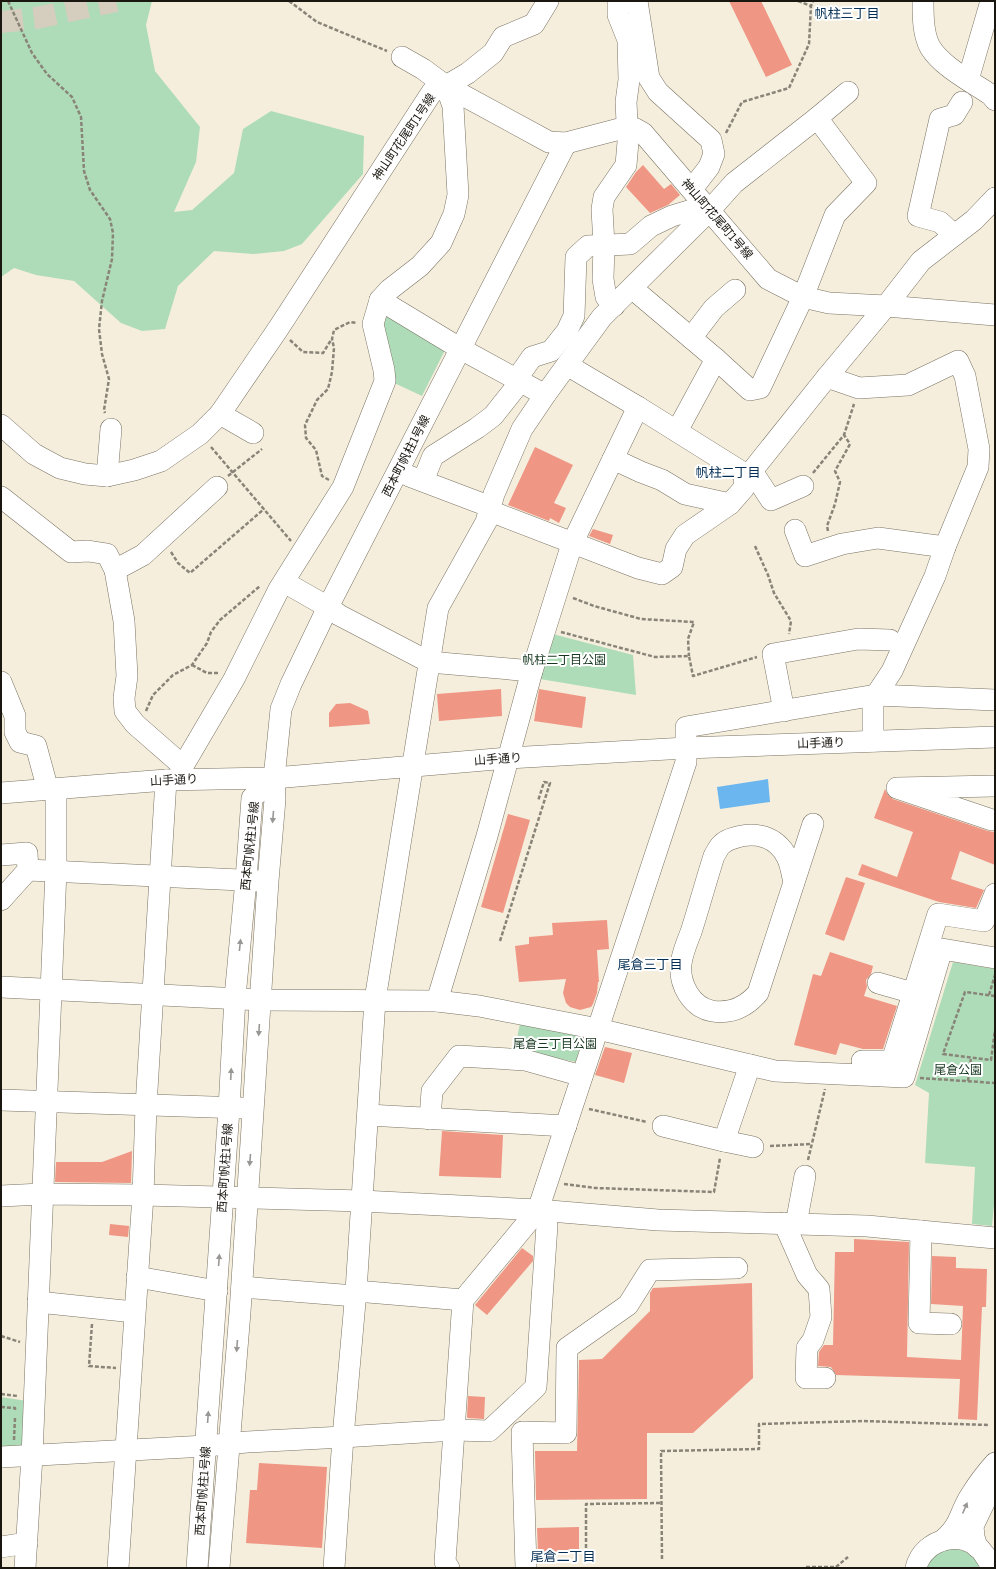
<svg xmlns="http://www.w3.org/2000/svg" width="996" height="1569" font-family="'Asap Condensed','Noto Sans JP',sans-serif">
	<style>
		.green { fill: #aedcb8 }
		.water { fill: #6bb6ee }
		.building { fill: #ef9684 }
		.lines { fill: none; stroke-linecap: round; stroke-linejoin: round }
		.highway-tunnel { stroke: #d5cebe; stroke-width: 22; stroke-dasharray: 22 11; stroke-linecap: butt }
		.minor-casing { stroke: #7a7363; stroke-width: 22 }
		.path { stroke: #898478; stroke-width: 2.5; stroke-dasharray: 4 2; stroke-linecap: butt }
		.minor { stroke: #fff; stroke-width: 21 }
		.oneway { fill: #989794 }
		.labels { text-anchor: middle; stroke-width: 4; stroke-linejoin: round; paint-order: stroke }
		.street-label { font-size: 12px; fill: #1a1711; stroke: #fff }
		.park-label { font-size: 12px; fill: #16361f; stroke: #fff }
		.neighbourhood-label { font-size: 13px; fill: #042e53; stroke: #fff }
	</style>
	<rect width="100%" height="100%" fill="#f6eedd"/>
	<g class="green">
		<polygon points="1,1 152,1 146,25 155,71 200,127 196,162 174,212 192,210 234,173 243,129 271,111 364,136 363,174 302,244 284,251 253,254 214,251 178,286 165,329 142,331 121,323 74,281 36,275 14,268 1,277"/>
		<polygon points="383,311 446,348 422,396 390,381 383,348"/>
		<polygon points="549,633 633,655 636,695 534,678"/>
		<polygon points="953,962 995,969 995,1194 992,1226 972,1224 975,1167 925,1163 929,1093 915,1085"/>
		<polygon points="520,1023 577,1035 581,1043 576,1062 515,1049"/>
		<polygon points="1,1397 27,1401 22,1449 1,1450"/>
		<path d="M950,1547C967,1552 972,1552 981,1568H924L933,1555Z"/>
	</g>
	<polygon class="water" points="768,779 770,802 720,809 717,787"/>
	<g class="building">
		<polygon points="729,1 761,1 792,65 766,77"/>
		<polygon points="643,165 664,189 671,184 680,195 668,205 650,213 626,187 636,172"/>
		<polygon points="535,447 573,465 554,503 566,508 559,523 550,518 549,521 508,505"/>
		<polygon points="593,529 613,535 610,544 589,536"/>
		<polygon points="501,689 502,716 439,721 437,694"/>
		<polygon points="539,689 586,697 582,728 534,721"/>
		<polygon points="350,703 368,711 370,724 329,727 329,713 336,704"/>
		<polygon points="885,789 888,795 893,799 988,831 995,832 995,865 960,851 951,879 984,890 976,908 939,902 858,875 862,864 897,877 913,832 874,818"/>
		<polygon points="508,814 530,820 503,913 481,907"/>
		<polygon points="846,877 865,883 844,941 825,934"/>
		<polygon points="607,920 609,949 597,950 599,982 598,982 597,993 593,1004 591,1007 580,1010 570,1007 566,1003 563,993 566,979 519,982 515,946 529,944 529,937 553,935 552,923"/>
		<polygon points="830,952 873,966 871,974 866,980 867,987 864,996 897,1006 883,1049 863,1049 840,1043 836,1055 794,1045 813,974 821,976"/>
		<polygon points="605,1047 632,1053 624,1083 595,1075"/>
		<polygon points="442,1131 503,1135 501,1178 439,1176"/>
		<polygon points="132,1151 131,1183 55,1182 56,1162 102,1162"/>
		<polygon points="110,1224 129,1226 128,1237 109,1235"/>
		<polygon points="854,1239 909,1242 907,1357 961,1360 963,1306 931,1304 932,1256 956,1257 956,1268 987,1269 986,1307 982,1307 977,1420 958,1419 960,1379 836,1375 831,1367 818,1366 819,1352 824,1345 833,1345 835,1252 854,1252"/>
		<polygon points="522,1248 533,1256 533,1261 487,1315 475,1305"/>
		<polygon points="752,1283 753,1378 693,1433 647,1433 647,1499 536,1500 535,1451 577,1451 579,1360 602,1359 650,1311 650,1293 653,1288"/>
		<polygon points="468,1396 485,1397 484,1419 468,1418 467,1417"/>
		<polygon points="259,1463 327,1467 322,1548 246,1543 250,1490 257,1490"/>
		<polygon points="579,1527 579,1552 538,1552 537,1528"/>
	</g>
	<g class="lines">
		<polyline class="highway-tunnel" points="1,22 36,18 116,1"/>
		<g class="minor-casing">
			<g id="minor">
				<polyline points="637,1 649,78 658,92 711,140 714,154 709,167 692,189"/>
				<path d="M923,1C923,16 923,34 930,47C942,67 972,82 991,95L995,100"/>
				<polyline points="402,57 423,69 446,86"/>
				<polyline points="968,80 991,1"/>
				<polyline points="954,235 940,222 918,216 940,119 954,115 962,102"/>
				<polyline points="633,289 716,359 750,390 760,388 803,297 835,215 866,183 817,118 848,92"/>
				<polyline points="380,300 461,349 545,395"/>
				<polyline points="614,306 606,297 603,279 604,245 602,209 604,197 626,165 628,142 626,102 629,80 628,40 618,15 618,1"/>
				<polyline points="691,338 714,308 735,290"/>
				<polyline points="567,365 638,407 745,474 752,471 827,377 886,306 921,261 974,220 995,198"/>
				<polyline points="827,377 859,388 908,385 958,361 965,376 979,449 978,467 945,547 935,576 892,671 876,695 873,705 873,741"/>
				<polyline points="516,380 532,357 551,351 567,331 574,316 576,257 588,246 630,244 651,226 672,216 705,206"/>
				<polyline points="220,414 253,433"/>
				<polyline points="1,425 34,454 60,468 85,474 107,476 134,470 161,461 200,434 220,414 278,329 432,92 446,86 549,142 566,143 627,127 636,129 643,133 768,279 803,297 829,303 886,306 995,315"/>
				<polyline points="677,431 716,359"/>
				<polyline points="613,459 641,472 662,480 685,494 730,504"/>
				<polyline points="752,471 771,500 803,486"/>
				<polyline points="107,476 111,429"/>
				<polyline points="409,476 491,507"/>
				<polyline points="423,481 433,456 477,428 493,416 520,382"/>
				<polyline points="1,497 71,552 88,551 107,554 115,570 124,621 127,676 124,698 125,711 135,724 183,766"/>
				<polyline points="490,511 638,568 662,574 672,567 676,549 685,535 730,504 744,488 745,474"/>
				<polyline points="795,530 805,556 842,544 878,538 945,547"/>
				<polyline points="115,570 143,555 217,487"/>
				<polyline points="284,582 328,607 339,615 429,662 532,671"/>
				<polyline points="1,682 15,716 15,732 20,742 36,746 48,790"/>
				<polyline points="784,711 773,654 858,639 890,640"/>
				<polyline points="185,779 183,766 234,679 279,589 343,487 385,381 384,370 373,324 380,300 389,290 420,266 441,243 454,214 458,195 453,106 446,86 468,73 493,53 503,37 534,24 548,1"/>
				<polyline points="1,793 166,780 274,778 508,758 686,748 995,737"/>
				<polyline points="992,820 897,788 995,786"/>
				<polyline points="1,855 27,853 28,870 1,900"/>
				<polyline points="28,870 259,881"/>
				<path d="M794,883C792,874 791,865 787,857C776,836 755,831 734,838C730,839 724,842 721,845C718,848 716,853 714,856C706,881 699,907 691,932C687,942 682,954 681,964C679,984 691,1007 712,1011C731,1014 746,1007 758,993L813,824"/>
				<polyline points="878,983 913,993"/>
				<polyline points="1,987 261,1000 437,1001 479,1006 598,1029 775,1071 904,1077 942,949 995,958"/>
				<polyline points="437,1001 487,836 532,671 572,544 638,407"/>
				<polyline points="862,1061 892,1061 938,914 984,921 995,894"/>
				<polyline points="1,1100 242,1108"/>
				<polyline points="368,1115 566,1126"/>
				<polyline points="430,1119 432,1091 459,1056 525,1060 582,1076"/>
				<polyline points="663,1126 724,1141 750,1065"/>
				<polyline points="724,1141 753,1147"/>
				<polyline points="1,1196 42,1194 143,1195 362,1201 538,1210 658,1220 867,1226 995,1238"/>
				<polyline points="784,1223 807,1275 819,1289 821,1317 813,1340 807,1348 806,1378 825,1378"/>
				<polyline points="796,1224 805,1176"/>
				<polyline points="921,1231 919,1323 951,1324"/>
				<polyline points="137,1277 217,1291"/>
				<polyline points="242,1287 355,1296"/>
				<polyline points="356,1291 463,1300"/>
				<polyline points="38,1302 134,1312"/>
				<polyline points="1,1457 206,1446 247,1442 343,1437 455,1430 489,1431 536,1387 547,1225 538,1210"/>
				<path d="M943,1540C960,1526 959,1515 969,1498C977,1485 985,1474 995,1463"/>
				<polyline points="1,1547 27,1543"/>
				<polyline points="977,1547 974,1537 973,1526 995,1480"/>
				<polyline points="25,1568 32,1456 56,870 56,789"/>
				<polyline points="118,1568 143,1195 146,1106 166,780"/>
				<polyline points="197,1568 229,1109 235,997 246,880 252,798 274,778"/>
				<polyline points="219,1568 240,1312 268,881 275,799 274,778 277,749 281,709 291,684 328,607 566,143"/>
				<polyline points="334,1568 343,1437 356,1291 375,1000 438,608 486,522 494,494 522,429 545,395 602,317 709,211 734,183 817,118"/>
				<polyline points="449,1568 445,1562 463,1300 538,1210 686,762 686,727 876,695 995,700"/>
				<polyline points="526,1568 522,1432 566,1433 567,1348 628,1305 650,1270 737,1268"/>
				<path d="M916,1568C923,1538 966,1527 984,1554C987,1559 990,1562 991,1568"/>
			</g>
		</g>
		<g class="path">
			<polyline points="8,1 32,53 47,74 72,97 81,117 84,171 90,190 110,219 113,233 112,259 102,301 99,329 102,354 109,379 104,410 105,413"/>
			<polyline points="289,1 317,22 387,51"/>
			<polyline points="798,1 811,6 813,1"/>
			<polyline points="726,133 742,102 789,88 809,44 811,6"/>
			<polyline points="290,340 303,352 323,353 331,340"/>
			<polyline points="211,447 291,541"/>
			<polyline points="813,473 844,435 854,404"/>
			<polyline points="228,476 262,449"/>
			<polyline points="329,480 322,476 316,450 306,438 305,425 317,400 328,389 332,372 334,348 332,339 334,330 350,322 357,323"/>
			<polyline points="828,531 827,526 835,504 840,482 835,471 850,444 844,435"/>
			<polyline points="755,546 768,575 774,593 791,621 789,634"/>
			<polyline points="171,552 178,563 190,573 264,509"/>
			<polyline points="573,598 594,606 641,619 694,622 688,639 689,656"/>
			<polyline points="561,632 655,657 689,656 693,676 757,657"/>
			<polyline points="192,665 207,673 219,673"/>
			<polyline points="146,711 153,695 173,675 192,665 207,643 211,632 220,620 260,586"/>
			<polyline points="500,941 550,783 544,782 538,801"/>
			<polyline points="989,995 995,975"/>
			<polyline points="995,996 965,992 943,1054 991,1060 995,1030"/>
			<polyline points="920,1078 995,1083"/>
			<polyline points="968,1081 971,1058"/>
			<polyline points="589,1109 647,1122"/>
			<polyline points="770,1146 812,1144"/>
			<polyline points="808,1160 825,1089"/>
			<polyline points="564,1184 595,1188 714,1192 720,1158"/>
			<polyline points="92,1324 89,1366 116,1368"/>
			<polyline points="1,1336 20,1342"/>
			<polyline points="1,1394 18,1396"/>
			<polyline points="1,1407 15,1408 15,1410"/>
			<polyline points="14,1440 15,1417"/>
			<polyline points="662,1559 661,1451 759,1449 759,1424 863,1421 988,1425"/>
			<polyline points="586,1560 586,1504 661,1503"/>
			<polyline points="806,1567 836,1567 848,1557"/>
		</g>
		<use href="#minor" class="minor"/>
	</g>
	<defs><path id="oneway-solid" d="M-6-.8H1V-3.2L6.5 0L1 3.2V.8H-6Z"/></defs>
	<g class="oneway">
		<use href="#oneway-solid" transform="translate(273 817) rotate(95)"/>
		<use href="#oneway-solid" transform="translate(240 945) rotate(-84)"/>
		<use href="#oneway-solid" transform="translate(259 1030) rotate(94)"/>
		<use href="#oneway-solid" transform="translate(231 1074) rotate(-87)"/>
		<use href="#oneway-solid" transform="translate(250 1160) rotate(95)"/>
		<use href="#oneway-solid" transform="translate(219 1260) rotate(-86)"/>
		<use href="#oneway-solid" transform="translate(237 1346) rotate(94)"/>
		<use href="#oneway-solid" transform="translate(208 1417) rotate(-86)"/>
		<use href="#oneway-solid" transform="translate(965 1508) rotate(-67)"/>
	</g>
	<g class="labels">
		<g class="street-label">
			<text transform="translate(404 137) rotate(-56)" y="4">神山町花尾町1号線</text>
			<text transform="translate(717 219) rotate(49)" y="4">神山町花尾町1号線</text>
			<text transform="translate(406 456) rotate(-63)" y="4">西本町帆柱1号線</text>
			<text transform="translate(821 743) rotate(-2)" y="4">山手通り</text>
			<text transform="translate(498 759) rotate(-4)" y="4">山手通り</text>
			<text transform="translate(174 780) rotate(-3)" y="4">山手通り</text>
			<text transform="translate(250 846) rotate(-84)" y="4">西本町帆柱1号線</text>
			<text transform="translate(225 1168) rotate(-86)" y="4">西本町帆柱1号線</text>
			<text transform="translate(203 1491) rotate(-86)" y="4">西本町帆柱1号線</text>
		</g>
		<g class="park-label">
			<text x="564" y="664">帆柱二丁目公園</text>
			<text x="555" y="1048">尾倉三丁目公園</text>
			<text x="958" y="1074">尾倉公園</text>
		</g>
		<g class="neighbourhood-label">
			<text x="847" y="18">帆柱三丁目</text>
			<text x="728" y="477">帆柱二丁目</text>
			<text x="650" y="969">尾倉三丁目</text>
			<text x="563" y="1561">尾倉二丁目</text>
		</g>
	</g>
	<rect width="996" height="1569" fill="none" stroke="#1a1711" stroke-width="4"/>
</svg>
